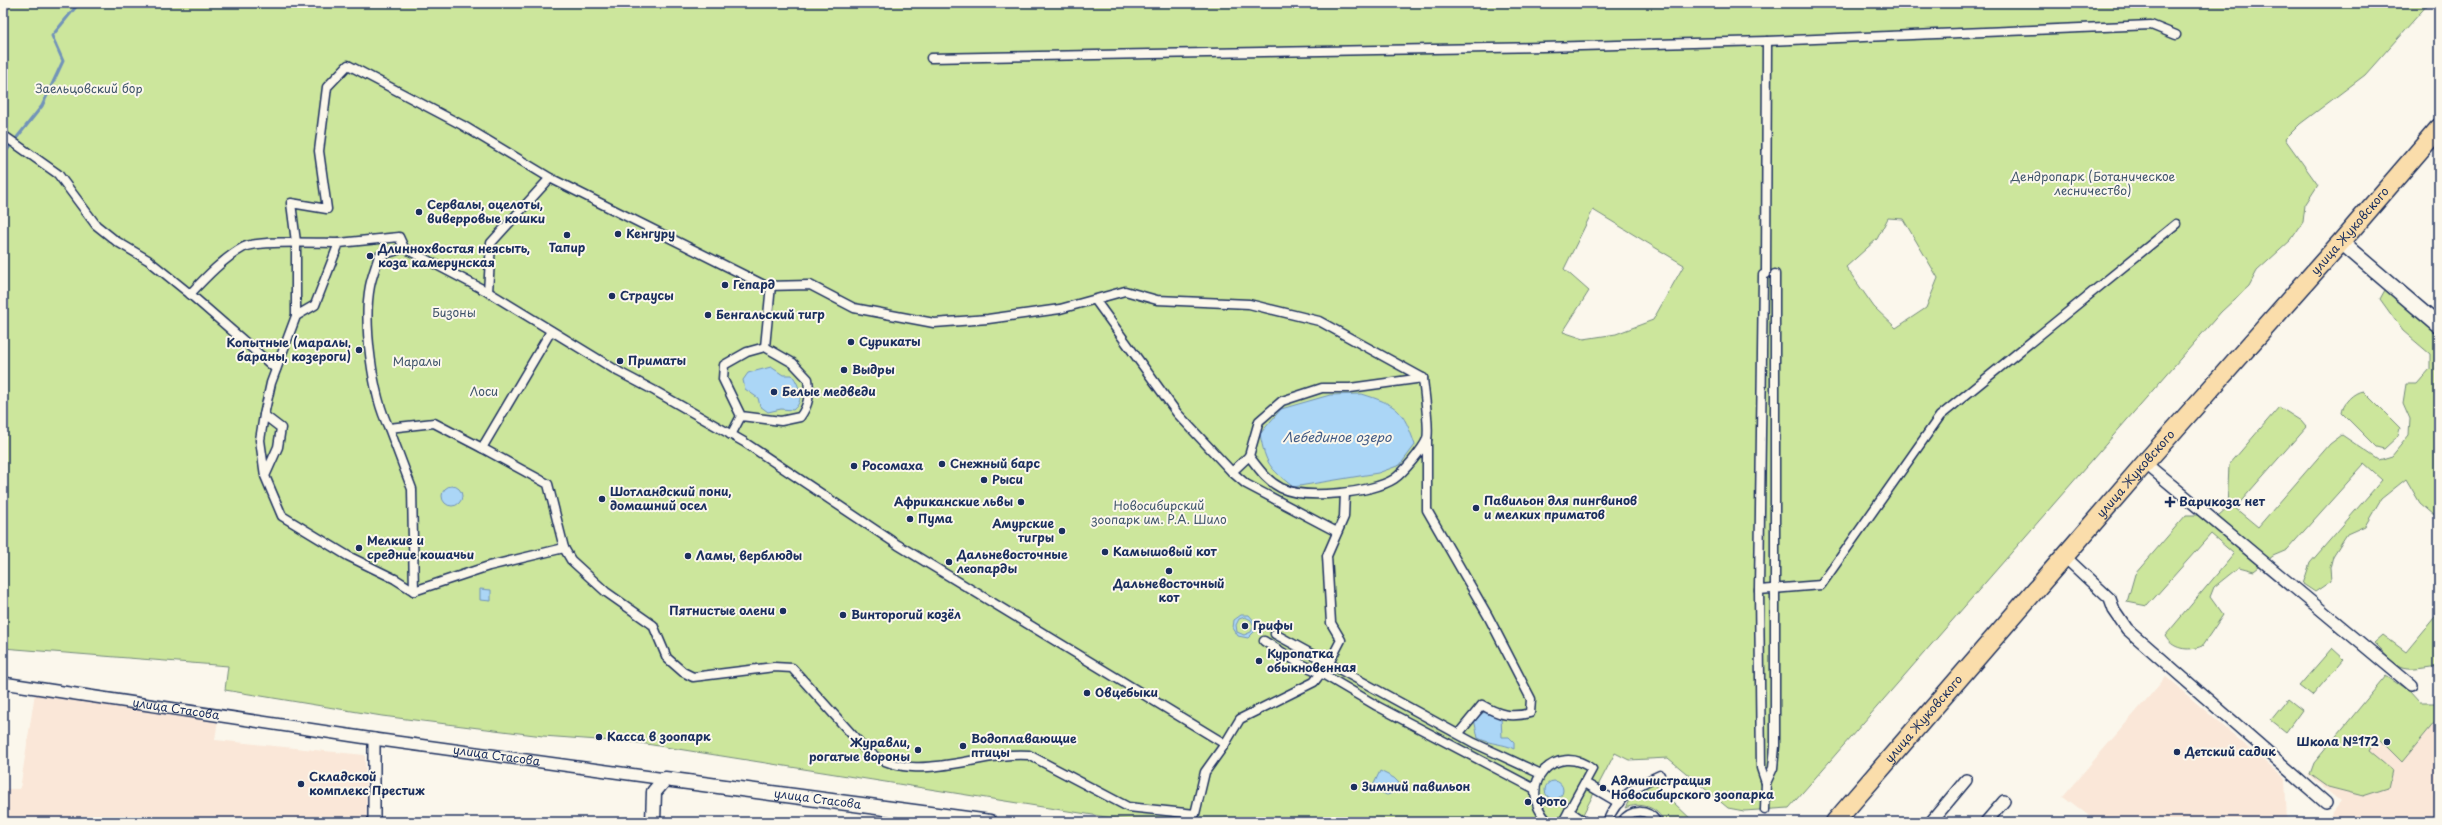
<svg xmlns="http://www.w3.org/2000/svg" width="2442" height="825" font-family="'Playpen Sans',sans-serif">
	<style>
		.built { fill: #fae7d8 }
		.green { fill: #cce69c; stroke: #748a7d; fill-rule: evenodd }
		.water { fill: #abd6f6; stroke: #7193b9; fill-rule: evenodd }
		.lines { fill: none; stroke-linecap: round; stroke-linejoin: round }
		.stream { stroke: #7193b9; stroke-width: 3 }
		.pedestrian-casing { stroke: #1b2f5e; stroke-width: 11 }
		.minor-casing { stroke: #1b2f5e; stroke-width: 14 }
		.tertiary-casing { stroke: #1b2f5e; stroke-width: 17 }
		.primary-casing { stroke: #1b2f5e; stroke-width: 21 }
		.pedestrian { stroke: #fbf7ec; stroke-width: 8 }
		.minor { stroke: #fbf7ec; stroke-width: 11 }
		.tertiary { stroke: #fbf7ec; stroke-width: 14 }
		.primary { stroke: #faddab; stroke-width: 18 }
		.poi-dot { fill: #1b2f5e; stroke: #fbf7ec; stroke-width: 1.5 }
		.labels { text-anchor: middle; stroke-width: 4; stroke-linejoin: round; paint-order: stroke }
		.park-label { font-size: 12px; fill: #3e546a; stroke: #fbf7ec }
		.poi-label { font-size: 12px; font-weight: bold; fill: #1b2f5e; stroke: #fbf7ec; text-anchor: start }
		.street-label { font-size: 12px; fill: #1b2f5e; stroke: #fbf7ec }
		.water-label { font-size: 13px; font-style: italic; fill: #3f5984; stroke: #fbf7ec }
	</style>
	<rect width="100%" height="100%" fill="#fbf7ec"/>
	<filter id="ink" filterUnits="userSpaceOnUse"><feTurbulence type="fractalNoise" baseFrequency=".025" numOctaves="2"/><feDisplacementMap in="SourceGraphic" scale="8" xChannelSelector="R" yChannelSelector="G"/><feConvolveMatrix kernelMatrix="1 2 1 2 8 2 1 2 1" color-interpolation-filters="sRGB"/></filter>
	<g filter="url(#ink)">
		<g class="built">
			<polygon points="2166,677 2285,779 2287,822 2097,822 2063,796"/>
			<polygon points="2388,682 2421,709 2439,709 2439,822 2325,822 2341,802 2308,775"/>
			<polygon points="35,693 218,719 215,740 365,755 367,822 3,822 3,789 20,789"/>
		</g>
		<g class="green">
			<path d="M3,3H2429L2365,75L2300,124L2285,139L2318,185L2305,205L2303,222L2291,240L2257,271L2249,286L2221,312L1789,808L1744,811L1728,808L1668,758L1629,760L1615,753L1579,822H1137L640,743L543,736L382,716L225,690L228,666L3,648ZM1593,210L1684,265L1653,320L1616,334L1584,339L1563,332L1589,291L1564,269ZM1888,218L1903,219L1938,278L1926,308L1896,328L1874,307L1846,267L1877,239Z"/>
			<path d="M2385,290L2439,329V515H2434L2420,503L2406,479L2381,499L2365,526L2347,534L2333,556L2330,568L2331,581L2315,592L2303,584L2310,563L2382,480L2364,464L2287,550L2273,556L2254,571L2239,567L2214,587L2210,597L2223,615L2202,646C2188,652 2172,649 2165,636L2234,554L2211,534L2147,606L2127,602L2135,574L2186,515H2219L2227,508L2229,465L2279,407L2301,421L2306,427L2235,508L2258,527L2330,444L2342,435L2379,460L2392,456L2409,435L2410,419L2403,403L2406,384H2417L2430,369V354L2403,331L2380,299Z"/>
			<path d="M2363,391L2400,428L2398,436L2384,449L2376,447L2342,413C2342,403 2354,392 2363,391Z"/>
			<path d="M2439,612V666C2398,672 2403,672 2374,643L2383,635L2406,652Z"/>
			<polygon points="2332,648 2344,659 2312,696 2299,686"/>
			<polygon points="2386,676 2409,691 2420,703 2439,703 2439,720 2435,722 2402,762 2377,737 2369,751 2392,770 2388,788 2363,796 2328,787 2310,774 2314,763"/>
			<polygon points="2288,699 2302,710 2286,732 2271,720"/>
			<path d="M1653,783L1694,822H1664C1657,806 1640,802 1625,808L1631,797Z"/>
		</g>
		<g class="water">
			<path d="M771,367L783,375H792C800,386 805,401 793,410L781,409L768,412L760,406L758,398L745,389L743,380L748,373Z"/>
			<path d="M1362,394C1397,405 1403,409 1415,445L1400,465L1378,473L1293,487C1269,467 1266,465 1260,434L1281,409L1330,395Z"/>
			<circle cx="452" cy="496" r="10"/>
			<polygon points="480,589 491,590 491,601 480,600"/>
			<path d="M1241,615H1249L1255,622V631L1248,638L1238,636L1233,628L1234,620ZM1245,617L1251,620L1254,626L1251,632L1244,635L1237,632L1236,625L1239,619Z"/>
			<path d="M1486,711L1501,718L1502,737H1509L1514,742V749C1503,743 1492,745 1478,738L1474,719Z"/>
			<polygon points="1380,771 1394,778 1399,783 1395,792 1387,795 1372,788"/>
			<circle cx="1554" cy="790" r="9"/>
		</g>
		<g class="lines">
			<polyline class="stream" points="3,155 42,106 63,61 52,36 79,3"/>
			<g class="pedestrian-casing">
				<g id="pedestrian">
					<polyline points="931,58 1543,47 1767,41 2151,25 2176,35"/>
					<polyline points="3,135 58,174 96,225 116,241 148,260 190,294 276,369"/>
					<path d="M404,248L379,256C376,266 372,276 370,286C363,322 372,395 389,428L434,423L482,448L551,331"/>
					<polyline points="1766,274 1767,41"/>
					<polyline points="488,292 491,243 550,178 766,286 810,285 854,308 934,323 988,319 1060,309 1125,291 1157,300 1249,304 1319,321 1423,378"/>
					<path d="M190,294C206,277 224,258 244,247C258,240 321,243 339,243"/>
					<polyline points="1096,301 1177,413 1232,472 1246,484 1337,532"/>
					<polyline points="296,316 296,242 291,203 327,209 319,151 327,87 348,65 462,125 550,178"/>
					<polyline points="765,347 771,285"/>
					<path d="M1423,378C1424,391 1430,428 1427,439C1423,449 1403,473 1394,479C1372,493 1305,500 1281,488C1267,481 1259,469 1249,456L1259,421L1282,401L1322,388H1350Z"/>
					<polyline points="264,415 271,383 296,316 315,305 339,243 399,237 404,248 488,292 619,372 655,391 744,442 898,545 1225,744 1240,719 1314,682 1329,663 1341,640 1331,623 1327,556 1344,517 1345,493"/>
					<polyline points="389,428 412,489 414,591"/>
					<path d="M731,435L741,416L723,379L724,365L747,352L765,347L793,363L808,379C810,394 809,405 800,417L781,421L741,416"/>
					<path d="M1427,439V510L1488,616L1531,699L1530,713C1511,718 1499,715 1482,705L1459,733"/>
					<path d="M482,448L548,484L564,548L571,560L606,592L653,625L667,658L683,672L693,677L774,667L792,668L866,750C914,788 975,751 1029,755L1128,807L1195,814L1205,772L1225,744"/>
					<polyline points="1232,472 1249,456"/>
					<polyline points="265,476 260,440 264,415 281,428 278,447 265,476 282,516 348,556 395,579 414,591"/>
					<polyline points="1759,590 1763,275"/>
					<polyline points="414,591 489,566 564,548"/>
					<polyline points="1275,634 1474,743 1541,774"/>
					<polyline points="1264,641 1299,663 1321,673 1377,706 1535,789"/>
					<polyline points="1585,783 1619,803"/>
					<polyline points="1766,783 1761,768 1759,590 1821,585 1940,416 2176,224"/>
					<polyline points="1765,810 1766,783 1773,768 1775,746 1775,274"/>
					<polyline points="1569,811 1585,822"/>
					<path d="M1548,822C1513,784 1557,741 1592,769L1563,822"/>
					<path d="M1607,822C1617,797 1637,785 1660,775"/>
					<path d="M1621,822C1631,809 1647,808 1657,822"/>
				</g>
			</g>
			<g class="minor-casing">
				<g id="minor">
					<polyline points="2145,463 2411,685"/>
					<polyline points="2065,557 2110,599 2114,610 2127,629 2326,803"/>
					<path id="s1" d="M3,683L374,739L665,779"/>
					<polyline points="374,739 374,822"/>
					<polyline points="1931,822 1966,780"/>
					<polyline points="1986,822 2004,801"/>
				</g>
			</g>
			<g class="tertiary-casing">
				<g id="tertiary">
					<polyline points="2341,242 2439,326"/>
					<path id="s2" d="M653,822L654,792L665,779L990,822"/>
				</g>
			</g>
			<g class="primary-casing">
				<g id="primary">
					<path id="s3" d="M1835,822L2145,463L2341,242L2439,128"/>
				</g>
			</g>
			<use href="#pedestrian" class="pedestrian"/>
			<use href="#minor" class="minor"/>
			<use href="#tertiary" class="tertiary"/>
			<use href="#primary" class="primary"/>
		</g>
	</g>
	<g class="poi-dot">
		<circle cx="419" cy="212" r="4"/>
		<circle cx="618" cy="234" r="4"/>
		<circle cx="567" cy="235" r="4"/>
		<circle cx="370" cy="256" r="4"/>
		<circle cx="725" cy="285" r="4"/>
		<circle cx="612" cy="296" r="4"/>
		<circle cx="708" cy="315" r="4"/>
		<circle cx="851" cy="342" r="4"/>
		<circle cx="359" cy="350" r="4"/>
		<circle cx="620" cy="361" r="4"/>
		<circle cx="844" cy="370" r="4"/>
		<circle cx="774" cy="392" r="4"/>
		<circle cx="942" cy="464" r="4"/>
		<circle cx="854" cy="466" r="4"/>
		<circle cx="984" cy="480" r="4"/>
		<circle cx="602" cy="499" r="4"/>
		<circle cx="1021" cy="502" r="4"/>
		<path d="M2168 496h4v4h4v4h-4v4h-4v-4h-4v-4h4z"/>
		<circle cx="1476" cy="508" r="4"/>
		<circle cx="910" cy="519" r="4"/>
		<circle cx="1062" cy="531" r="4"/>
		<circle cx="359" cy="548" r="4"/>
		<circle cx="1105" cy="552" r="4"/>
		<circle cx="688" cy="556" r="4"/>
		<circle cx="949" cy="562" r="4"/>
		<circle cx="1169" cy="571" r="4"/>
		<circle cx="783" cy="611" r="4"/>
		<circle cx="843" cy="615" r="4"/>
		<circle cx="1245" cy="626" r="4"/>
		<circle cx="1259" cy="661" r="4"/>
		<circle cx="1087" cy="693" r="4"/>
		<circle cx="599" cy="737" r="4"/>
		<circle cx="2387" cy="742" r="4"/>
		<circle cx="963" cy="746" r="4"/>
		<circle cx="918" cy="750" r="4"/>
		<circle cx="2177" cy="752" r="4"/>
		<circle cx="301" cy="784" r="4"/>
		<circle cx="1354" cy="787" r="4"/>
		<circle cx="1603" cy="788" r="4"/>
		<circle cx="1528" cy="802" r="4"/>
	</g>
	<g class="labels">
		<g class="park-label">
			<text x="89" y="93">Заельцовский бор</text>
			<text x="2093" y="181">Дендропарк (Ботаническое<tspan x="2093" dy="14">лесничество)</tspan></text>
			<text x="454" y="317">Бизоны</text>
			<text x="417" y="366">Маралы</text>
			<text x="484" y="396">Лоси</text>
			<text x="1159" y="510">Новосибирский<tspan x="1159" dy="14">зоопарк им. Р.А. Шило</tspan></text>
		</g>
		<g class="poi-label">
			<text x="427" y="209">Сервалы, оцелоты,<tspan x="427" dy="14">виверровые кошки</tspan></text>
			<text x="626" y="238">Кенгуру</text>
			<text x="567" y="252" text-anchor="middle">Тапир</text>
			<text x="378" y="253">Длиннохвостая неясыть,<tspan x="378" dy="14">коза камерунская</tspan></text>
			<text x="733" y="289">Гепард</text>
			<text x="620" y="300">Страусы</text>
			<text x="716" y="319">Бенгальский тигр</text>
			<text x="859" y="346">Сурикаты</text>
			<text x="351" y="347" text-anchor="end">Копытные (маралы,<tspan x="351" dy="14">бараны, козероги)</tspan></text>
			<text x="628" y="365">Приматы</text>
			<text x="852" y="374">Выдры</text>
			<text x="782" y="396">Белые медведи</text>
			<text x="950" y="468">Снежный барс</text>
			<text x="862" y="470">Росомаха</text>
			<text x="992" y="484">Рыси</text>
			<text x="610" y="496">Шотландский пони,<tspan x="610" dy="14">домашний осел</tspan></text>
			<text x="1484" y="505">Павильон для пингвинов<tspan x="1484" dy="14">и мелких приматов</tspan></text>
			<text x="1013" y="506" text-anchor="end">Африканские львы</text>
			<text x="2179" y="506">Варикоза нет</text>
			<text x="918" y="523">Пума</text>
			<text x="1054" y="528" text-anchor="end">Амурские<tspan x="1054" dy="14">тигры</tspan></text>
			<text x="367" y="545">Мелкие и<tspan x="367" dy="14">средние кошачьи</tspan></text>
			<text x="1113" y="556">Камышовый кот</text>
			<text x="957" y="559">Дальневосточные<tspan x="957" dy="14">леопарды</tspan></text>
			<text x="696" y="560">Ламы, верблюды</text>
			<text x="1169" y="588" text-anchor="middle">Дальневосточный<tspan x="1169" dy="14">кот</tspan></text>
			<text x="775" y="615" text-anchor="end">Пятнистые олени</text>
			<text x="851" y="619">Винторогий козёл</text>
			<text x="1253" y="630">Грифы</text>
			<text x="1267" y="658">Куропатка<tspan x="1267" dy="14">обыкновенная</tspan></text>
			<text x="1095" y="697">Овцебыки</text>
			<text x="607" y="741">Касса в зоопарк</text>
			<text x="971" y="743">Водоплавающие<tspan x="971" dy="14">птицы</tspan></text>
			<text x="2379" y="746" text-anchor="end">Школа №172</text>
			<text x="910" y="747" text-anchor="end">Журавли,<tspan x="910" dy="14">рогатые вороны</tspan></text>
			<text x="2185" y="756">Детский садик</text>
			<text x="309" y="781">Складской<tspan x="309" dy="14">комплекс Престиж</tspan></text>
			<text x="1611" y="785">Администрация<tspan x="1611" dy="14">Новосибирского зоопарка</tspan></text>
			<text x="1362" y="791">Зимний павильон</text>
			<text x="1536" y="806">Фото</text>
		</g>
		<g class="street-label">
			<text dy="4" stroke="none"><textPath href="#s3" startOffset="784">улица Жуковского</textPath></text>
			<text dy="4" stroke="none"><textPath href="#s3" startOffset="460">улица Жуковского</textPath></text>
			<text dy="4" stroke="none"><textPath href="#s1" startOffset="175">улица Стасова</textPath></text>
			<text dy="4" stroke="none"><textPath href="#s3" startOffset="136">улица Жуковского</textPath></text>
			<text dy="4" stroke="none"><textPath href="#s1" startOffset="499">улица Стасова</textPath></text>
			<text dy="4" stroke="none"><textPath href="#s2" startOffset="201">улица Стасова</textPath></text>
		</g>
		<g class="water-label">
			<text x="1337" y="442">Лебединое озеро</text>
		</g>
	</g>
	<rect width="2442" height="825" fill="none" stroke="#fbf7ec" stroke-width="16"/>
	<rect x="8" y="8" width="2426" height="809" fill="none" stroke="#1b2f5e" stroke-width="1.5" filter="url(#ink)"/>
</svg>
